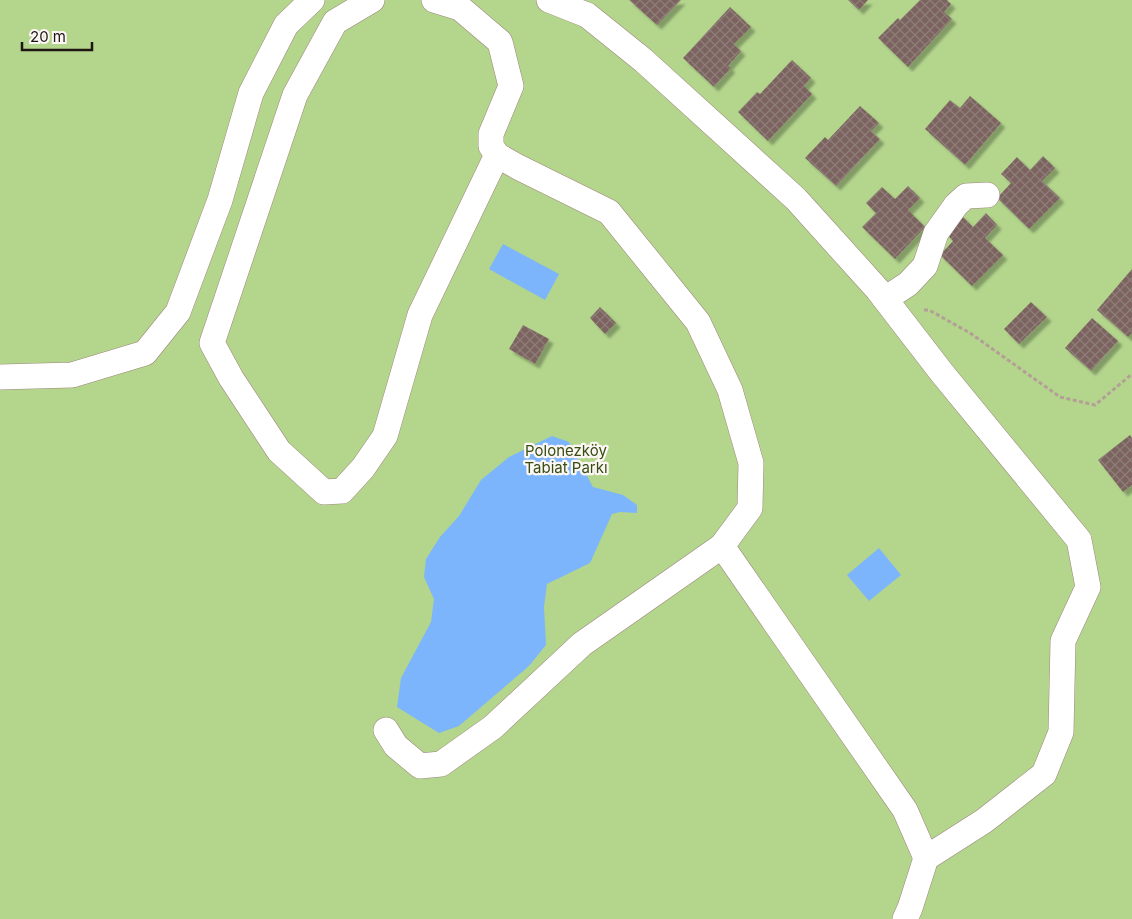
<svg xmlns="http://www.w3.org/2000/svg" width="1132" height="919" font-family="Inter,sans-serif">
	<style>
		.park { fill: #b3d58c }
		.water { fill: #7db5fc }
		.building { fill: url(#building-cross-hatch); filter: url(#shadow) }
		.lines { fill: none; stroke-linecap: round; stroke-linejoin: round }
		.minor-casing { stroke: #9e867d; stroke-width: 26 }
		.path { stroke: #b49f97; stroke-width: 3; stroke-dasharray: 4 2.5; stroke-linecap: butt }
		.minor { stroke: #fff; stroke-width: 25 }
		.labels { text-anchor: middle; stroke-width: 4.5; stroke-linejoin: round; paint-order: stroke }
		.park-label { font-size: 15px; fill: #354d11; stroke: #fcf6f4 }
	</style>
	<defs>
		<pattern id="building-cross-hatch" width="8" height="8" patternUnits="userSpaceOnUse" patternTransform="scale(1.25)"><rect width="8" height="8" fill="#7b635e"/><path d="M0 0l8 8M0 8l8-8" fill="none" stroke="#8e7d79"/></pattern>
		<filter id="shadow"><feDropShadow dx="4.5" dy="4.5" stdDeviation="1" flood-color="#0004"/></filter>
	</defs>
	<rect width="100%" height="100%" fill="#ffe4da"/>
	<rect class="park" x="0" y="0" width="1132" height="919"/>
	<g class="water">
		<polygon points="503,244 559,274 545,300 489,269"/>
		<polygon points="552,436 569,442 593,487 623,495 637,505 637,513 620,512 612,514 590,563 547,584 544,607 546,645 529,666 459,726 439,733 397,707 401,678 431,622 434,599 424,577 426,559 440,537 459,516 481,480 509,457"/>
		<polygon points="879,548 901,575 869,601 847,575"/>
	</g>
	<g class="building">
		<polygon points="629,0 681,0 657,25"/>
		<polygon points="848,0 868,0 859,10"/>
		<polygon points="920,0 947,0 951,4 944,12 952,19 908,67 878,38 898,18 900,20"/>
		<polygon points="730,7 751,27 734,44 741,51 728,66 731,68 714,87 683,58"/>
		<polygon points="792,60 811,78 804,86 812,94 768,141 738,112 757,92 760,94"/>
		<polygon points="970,96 1001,123 965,165 925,129 950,100 960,108"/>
		<polygon points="860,106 879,123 871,131 880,139 836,186 805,158 825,137 828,140"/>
		<polygon points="1043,156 1055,168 1042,181 1060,198 1029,229 997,198 1011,183 1001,174 1017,157 1030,170"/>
		<polygon points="908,186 920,198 908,210 925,227 895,259 862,227 876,213 866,203 882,187 895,199"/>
		<polygon points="986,213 997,225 985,238 1003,255 972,286 940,255 953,241 944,231 960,214 973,227"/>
		<polygon points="1132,269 1132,333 1128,337 1097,310"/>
		<polygon points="1031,302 1047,317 1019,344 1004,329"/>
		<polygon points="600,307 616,323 605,334 590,318"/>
		<polygon points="1092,318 1118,341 1091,371 1065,348"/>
		<polygon points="523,325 549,339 535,364 509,349"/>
		<polygon points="1130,435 1132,438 1132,485 1123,492 1098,460"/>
	</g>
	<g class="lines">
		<g class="minor-casing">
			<g id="minor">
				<polyline points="372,0 335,22 295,95 212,343 231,378 279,451 324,492 342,491 363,468 385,436 420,315 497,155"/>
				<polyline points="434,0 460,8 500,42 511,86 491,134 491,146 497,155 518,167 609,212 698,322 730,390 751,463 750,508 722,546 905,810 926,858"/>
				<polyline points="549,0 587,15 643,60 796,199 878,290 942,373 1079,540 1088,587 1063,641 1061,732 1044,774 984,821 926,858 910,908 905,919"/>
				<polyline points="885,299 908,284 925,266 936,233 956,205 966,196 987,195"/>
				<polyline points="0,377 72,375 145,353 178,312 220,200 251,93 286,25 312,0"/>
				<polyline points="386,730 396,746 420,766 441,764 493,727 582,644 722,546"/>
			</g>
		</g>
		<polyline class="path" points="924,310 929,310 970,333 1060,397 1095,405 1132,374"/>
		<use href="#minor" class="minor"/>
	</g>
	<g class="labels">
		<g class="park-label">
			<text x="566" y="456">Polonezköy<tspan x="566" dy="17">Tabiat Parkı</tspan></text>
		</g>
	</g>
	<path d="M22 42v8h70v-8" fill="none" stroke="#1e1612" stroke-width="2.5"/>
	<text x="30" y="42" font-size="15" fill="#1e1612" stroke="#fcf6f4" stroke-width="4" paint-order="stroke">20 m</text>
</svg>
